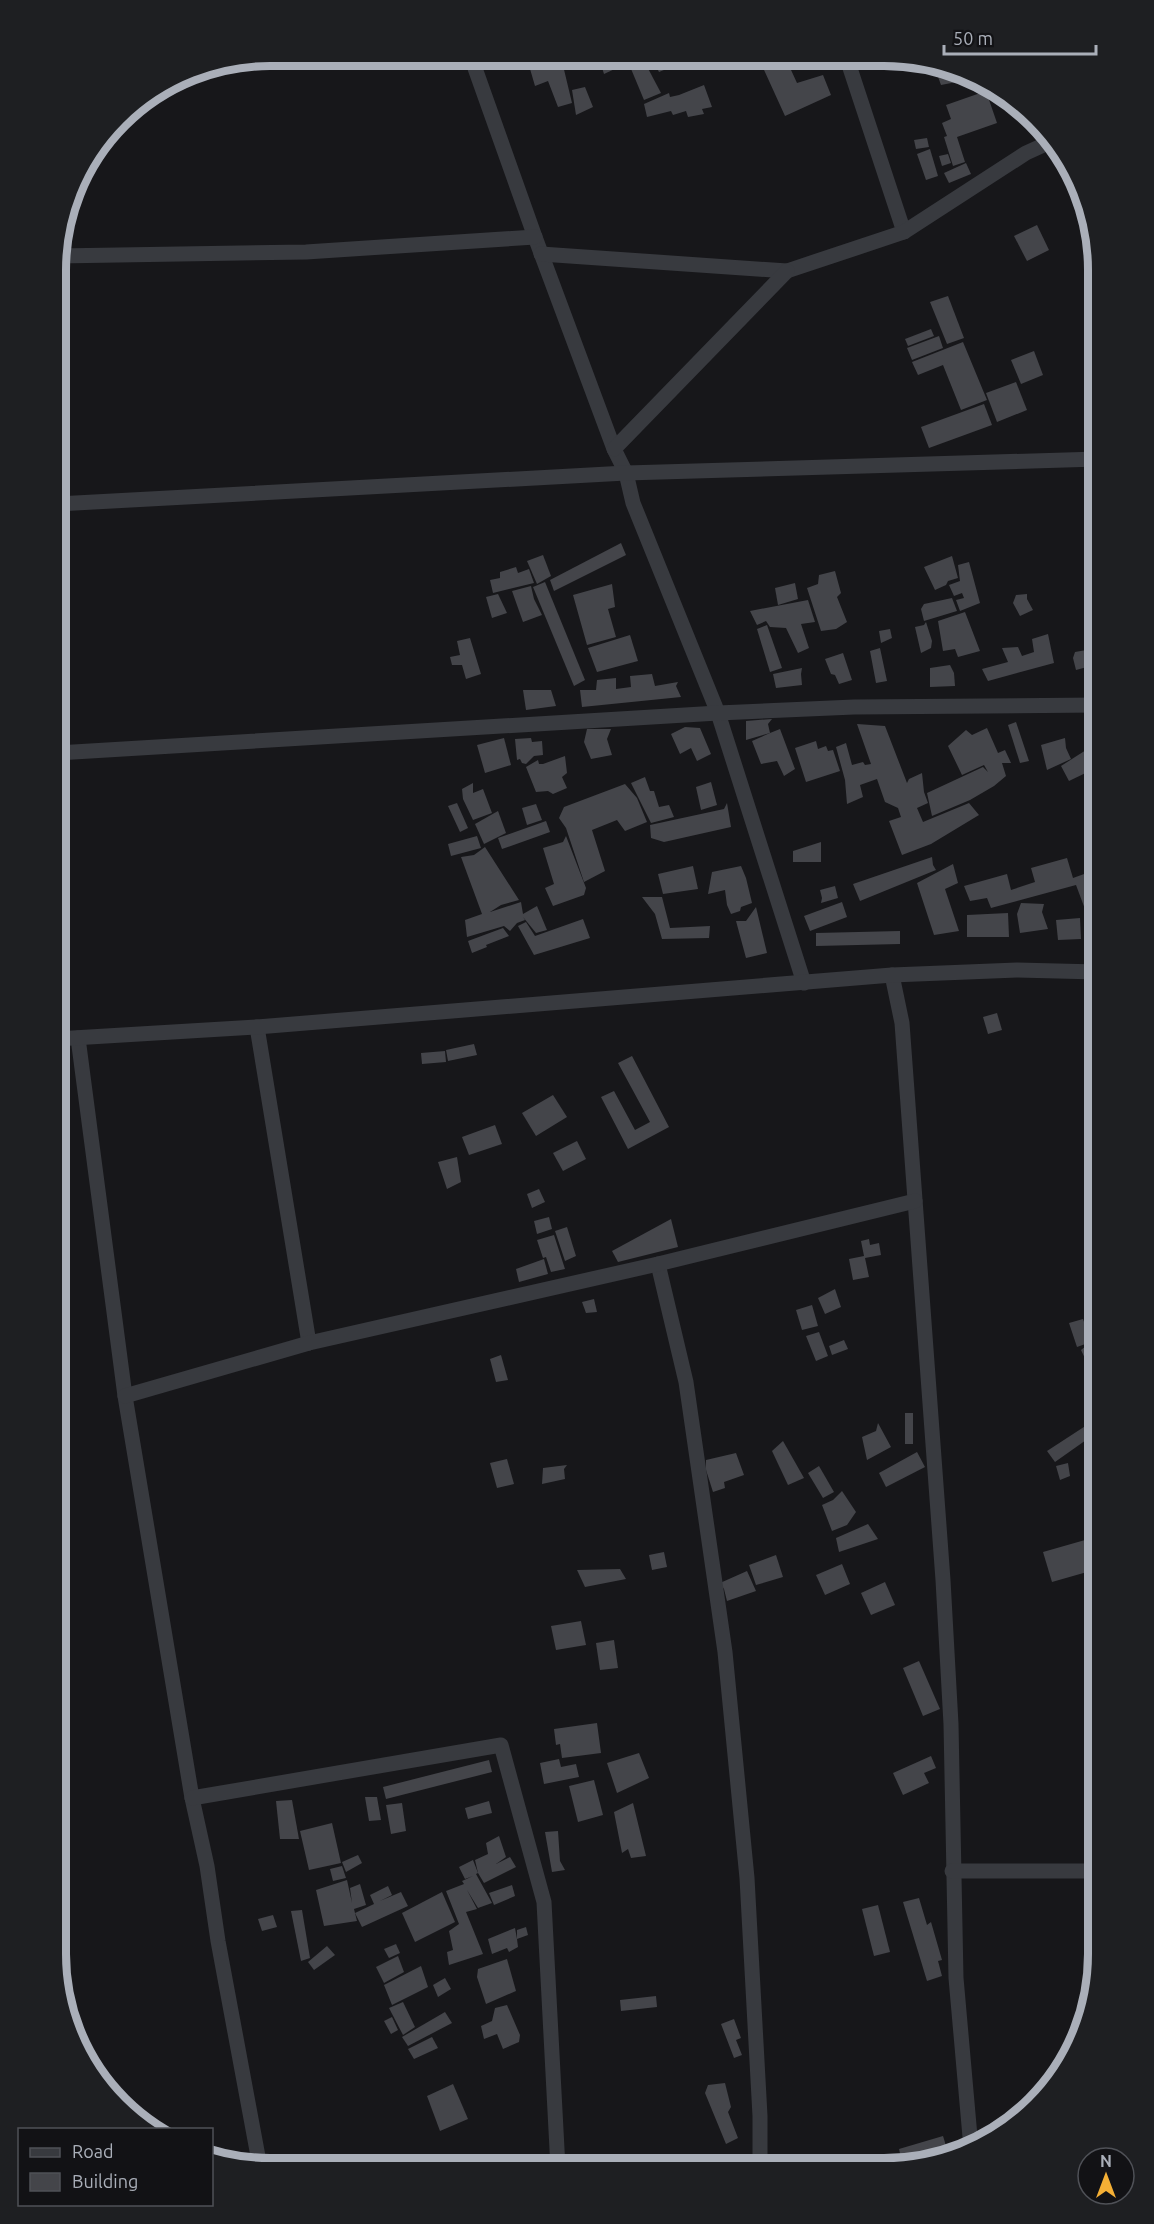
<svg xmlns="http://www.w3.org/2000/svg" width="1154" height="2224" font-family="Ubuntu,sans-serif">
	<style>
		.building { fill: #44454a }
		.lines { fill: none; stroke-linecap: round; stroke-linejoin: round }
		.minor { stroke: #383a3f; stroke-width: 15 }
		.rim { fill: none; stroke: #aaafb9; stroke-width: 8 }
	</style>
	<rect width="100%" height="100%" fill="#17171a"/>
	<g class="building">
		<polygon points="531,57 561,57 572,103 558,107 548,81 535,86 528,62 532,60"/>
		<polygon points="599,58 615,58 619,67 604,74"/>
		<polygon points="652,58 685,58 686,61 659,72"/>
		<polygon points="643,59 661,93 644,100 629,64"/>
		<polygon points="759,59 786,59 797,83 823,75 831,95 785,116"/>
		<polygon points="933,63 938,66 967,80 941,85"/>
		<polygon points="704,85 712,107 702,109 704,114 688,117 686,111 673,115 671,111 647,117 644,104 669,93 670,97 679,95"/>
		<polygon points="585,87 593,107 576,115 572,90"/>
		<polygon points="986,91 997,123 957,137 965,162 953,166 944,137 947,136 942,123 951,119 946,105"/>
		<polygon points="927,138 929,147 916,149 914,140"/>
		<polygon points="930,149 938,176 926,180 917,154"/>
		<polygon points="948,154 951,163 942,166 939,156"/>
		<polygon points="966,163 971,174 949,183 944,173"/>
		<polygon points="1037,225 1049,250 1027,261 1014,236"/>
		<polygon points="948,296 964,338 947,344 930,302"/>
		<polygon points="931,329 934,336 908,346 905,339"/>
		<polygon points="939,336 943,348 912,360 907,348"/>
		<polygon points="963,342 987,400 961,410 943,365 918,375 912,362"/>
		<polygon points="1034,351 1043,375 1021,384 1011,360"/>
		<polygon points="1016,382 1027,410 997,422 986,393"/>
		<polygon points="984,404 992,425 929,448 921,427"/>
		<polygon points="621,543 626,555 554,591 550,580"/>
		<polygon points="543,555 551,576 537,584 527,561"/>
		<polygon points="952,556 958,578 948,581 946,585 935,590 924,567"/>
		<polygon points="969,562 980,603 960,611 956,600 964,598 962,593 954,596 949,585 960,581 958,565"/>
		<polygon points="516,567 518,573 529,569 534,583 493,593 490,580 500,578 500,572"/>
		<polygon points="1098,570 1098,599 1089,603 1085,579 1087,572"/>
		<polygon points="835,571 841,593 837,597 847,622 836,629 821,631 807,588 818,584 819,575"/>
		<polygon points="545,582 585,680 574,686 533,587"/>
		<polygon points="795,583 798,599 778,605 775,588"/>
		<polygon points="612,584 615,607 608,609 616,637 587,645 573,595"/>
		<polygon points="531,586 534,599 542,615 523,622 512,591"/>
		<polygon points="498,594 507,613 492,618 486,597"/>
		<polygon points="1027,594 1027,599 1033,610 1020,616 1013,603 1016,595"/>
		<polygon points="952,598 957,611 924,621 921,609 924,604"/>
		<polygon points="808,600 815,622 801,624 809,648 798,653 786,628 770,627 766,621 757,625 750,611"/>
		<polygon points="1098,611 1098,645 1097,645 1093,612"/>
		<polygon points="965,612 980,651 958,657 955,649 943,651 938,621"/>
		<polygon points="926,622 932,641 931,648 921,653 915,627 924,625"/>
		<polygon points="767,625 782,668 770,672 757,629"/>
		<polygon points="890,629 892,638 881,643 879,631"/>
		<polygon points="1048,634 1054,663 988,681 982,669 1008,662 1002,648 1018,647 1022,656 1034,652 1032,639"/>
		<polygon points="630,635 638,661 597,672 588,648"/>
		<polygon points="470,638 481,674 466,679 462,665 452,665 450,657 460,655 457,641"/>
		<polygon points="880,648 887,681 876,683 870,651"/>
		<polygon points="1098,648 1098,664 1076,670 1073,658 1075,652"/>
		<polygon points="843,653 852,680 839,684 835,675 831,674 825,659"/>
		<polygon points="950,665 954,673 955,686 930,687 930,668"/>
		<polygon points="802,668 801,674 802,685 776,688 773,674"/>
		<polygon points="1098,668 1098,695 1094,696 1097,684 1087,673"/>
		<polygon points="652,674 655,686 678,682 676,686 681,697 582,707 580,690 596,690 597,680 616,678 616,689 631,687 630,676"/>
		<polygon points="523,690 551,690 556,706 526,710"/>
		<polygon points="772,719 768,724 770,733 780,729 795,769 784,776 777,761 761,764 752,741 770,733 746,740 746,721"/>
		<polygon points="1016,722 1029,761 1020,763 1008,725"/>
		<polygon points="857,724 885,726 907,783 909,779 922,773 924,792 928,803 917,808 923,822 969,803 979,815 931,844 902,855 889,821 901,817 898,808 885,802 877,779 860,785 863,797 847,804 845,780 836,747 846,743 852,765 863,762 865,765 871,764"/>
		<polygon points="685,727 700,728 711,754 697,761 691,748 680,754 671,734"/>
		<polygon points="987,728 998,753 1005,750 1011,763 1002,763 1006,776 994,786 970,800 932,816 927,793 983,767 988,772 984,765 962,775 948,746 966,730 972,735"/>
		<polygon points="587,729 611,729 607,739 612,755 591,759 584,742"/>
		<polygon points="504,738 511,765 485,773 477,745"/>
		<polygon points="531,738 532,742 542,741 543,755 534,756 526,764 522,763 520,759 517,760 515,739"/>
		<polygon points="1065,738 1066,748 1071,759 1047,770 1041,745"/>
		<polygon points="816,741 818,749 826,746 828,751 833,750 840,771 806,782 795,748"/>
		<polygon points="1097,743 1098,767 1069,781 1061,766"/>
		<polygon points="565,756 567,773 562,777 567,788 553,794 548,791 536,792 526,767 538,760 539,764 543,764"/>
		<polygon points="645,777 650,791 654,791 659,807 669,805 674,817 651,823 631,783"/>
		<polygon points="711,782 717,805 701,810 696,787"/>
		<polygon points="473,783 473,793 483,789 492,813 473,820 463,799 462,789"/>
		<polygon points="625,784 637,798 647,822 625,831 617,820 592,830 605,871 584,882 566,828 559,818 564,807"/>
		<polygon points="457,803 468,828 460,832 448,806"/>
		<polygon points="727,803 731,827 664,842 651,838 650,825 724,809"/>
		<polygon points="536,804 542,820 527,825 522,808"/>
		<polygon points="498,811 506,833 484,844 475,824"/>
		<polygon points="546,821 550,832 502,849 498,838"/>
		<polygon points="477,836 481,848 451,856 448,844"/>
		<polygon points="566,836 586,888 584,895 553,906 545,888 554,884 543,848 563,842"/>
		<polygon points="821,842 821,862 793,862 793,851"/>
		<polygon points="485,847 519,900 501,905 490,912 521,902 523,914 537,906 547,930 536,933 523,917 525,920 517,923 510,931 504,926 467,937 465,920 482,914 461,857 474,855"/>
		<polygon points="932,857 933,865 936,870 860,901 853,884"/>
		<polygon points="1067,858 1073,878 1098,869 1098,944 1076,885 991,908 987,898 970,901 964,886 1007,874 1011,890 1035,882 1031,868"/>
		<polygon points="953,864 958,883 945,889 959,931 934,935 917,883"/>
		<polygon points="693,866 698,889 663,894 658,874"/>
		<polygon points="741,866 746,878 752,903 741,907 740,911 731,914 727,905 725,890 708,894 712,872"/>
		<polygon points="835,886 838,898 821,903 822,898 820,890"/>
		<polygon points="642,897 662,897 670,928 710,926 709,938 662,939 655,914"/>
		<polygon points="842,902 847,917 810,931 804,916"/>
		<polygon points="1021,903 1044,904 1042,912 1048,929 1020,933 1017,914"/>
		<polygon points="756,907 767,953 746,958 736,921 746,921"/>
		<polygon points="1008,913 1009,937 967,937 967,915"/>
		<polygon points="1080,918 1081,939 1058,940 1056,920"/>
		<polygon points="583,919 590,938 534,955 518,926 526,922 535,936"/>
		<polygon points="503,928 509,936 486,945 487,947 472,953 468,941"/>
		<polygon points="900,931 900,944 816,946 816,933"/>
		<polygon points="997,1013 1002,1030 988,1034 983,1017"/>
		<polygon points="474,1044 477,1055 448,1061 446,1050"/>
		<polygon points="445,1051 446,1062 422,1064 421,1053"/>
		<polygon points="632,1056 669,1127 628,1149 601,1097 614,1091 635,1130 650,1122 618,1063"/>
		<polygon points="553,1095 567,1117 536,1136 522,1113"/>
		<polygon points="495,1125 502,1144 469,1155 462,1137"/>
		<polygon points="577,1141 586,1159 563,1171 553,1153"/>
		<polygon points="457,1157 461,1182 447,1189 438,1162"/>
		<polygon points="539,1189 545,1202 532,1208 527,1194"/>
		<polygon points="549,1217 552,1229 537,1234 534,1221"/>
		<polygon points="671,1219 678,1247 618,1262 612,1251"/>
		<polygon points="567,1227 576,1256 565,1261 555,1231"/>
		<polygon points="554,1235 565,1269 551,1272 546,1257 543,1258 537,1240"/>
		<polygon points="869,1239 870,1245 879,1243 881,1255 865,1258 869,1277 853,1280 849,1259 864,1256 861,1241"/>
		<polygon points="544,1259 548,1274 519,1282 516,1269"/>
		<polygon points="835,1289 841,1307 825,1314 818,1298"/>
		<polygon points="594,1299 597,1312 586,1313 582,1302"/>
		<polygon points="812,1305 818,1326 802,1330 796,1310"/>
		<polygon points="1083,1319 1091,1342 1098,1356 1098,1386 1081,1350 1091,1342 1077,1347 1069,1323"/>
		<polygon points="819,1332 828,1356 816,1361 806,1336"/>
		<polygon points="844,1340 848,1349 832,1355 829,1346"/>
		<polygon points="501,1355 508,1380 496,1382 490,1359"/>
		<rect x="905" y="1413" width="8" height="31"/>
		<polygon points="878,1423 891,1447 867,1460 862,1437 876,1431"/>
		<polygon points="1090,1423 1096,1433 1055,1462 1047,1451"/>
		<polygon points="783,1441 804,1478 788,1485 772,1451"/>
		<polygon points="917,1452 925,1467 886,1487 879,1473"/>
		<polygon points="736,1453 744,1475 724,1482 725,1488 713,1492 706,1470 706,1460"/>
		<polygon points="507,1459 514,1484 497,1488 490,1463"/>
		<polygon points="1068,1463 1070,1476 1060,1480 1056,1466"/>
		<polygon points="567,1465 564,1469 565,1479 542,1484 543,1468"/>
		<polygon points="819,1466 834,1492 823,1498 808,1473"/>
		<polygon points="842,1491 856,1512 847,1525 832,1531 822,1505 833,1500"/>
		<polygon points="868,1524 878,1539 839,1552 836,1538"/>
		<polygon points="1085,1540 1094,1570 1052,1582 1043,1552"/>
		<polygon points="664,1552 667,1567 652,1570 649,1555"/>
		<polygon points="776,1555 783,1577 756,1585 749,1565"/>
		<polygon points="842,1564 850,1584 825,1595 816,1575"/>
		<polygon points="620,1569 626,1579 585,1587 577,1570"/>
		<polygon points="747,1571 756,1591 727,1601 724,1589 720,1583"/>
		<polygon points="885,1582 895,1605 871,1615 861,1593"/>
		<polygon points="581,1621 586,1645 556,1650 551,1626"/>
		<polygon points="614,1640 618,1668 600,1670 596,1643"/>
		<polygon points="919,1661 940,1709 923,1716 903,1668"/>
		<polygon points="597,1723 601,1753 562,1758 560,1744 556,1745 554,1729"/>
		<polygon points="639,1753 649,1778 617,1793 607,1763"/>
		<polygon points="931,1756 936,1768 924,1773 929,1783 903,1795 893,1773"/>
		<polygon points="559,1759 561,1767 576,1764 579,1777 544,1784 540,1763"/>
		<polygon points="489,1760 492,1772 386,1799 383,1787"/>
		<polygon points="594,1780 603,1815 578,1822 569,1786"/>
		<polygon points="365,1797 377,1797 381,1820 369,1821"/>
		<polygon points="292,1800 299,1839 280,1839 276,1801"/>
		<polygon points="489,1801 492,1813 468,1819 465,1808"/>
		<polygon points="402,1803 406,1831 391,1834 386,1805"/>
		<polygon points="633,1803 646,1856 631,1858 628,1849 622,1853 614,1812"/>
		<polygon points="332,1823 341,1863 309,1870 300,1831"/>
		<polygon points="558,1831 560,1861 565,1870 552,1872 545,1832"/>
		<polygon points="499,1836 506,1857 496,1864 510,1857 516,1867 484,1883 478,1873 475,1860 488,1854 486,1843"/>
		<polygon points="358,1855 362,1863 346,1872 342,1862"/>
		<polygon points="473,1860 478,1873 476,1874 492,1903 478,1908 467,1890 477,1909 466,1912 483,1954 449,1965 447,1952 453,1950 449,1931 459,1924 446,1891 464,1884 462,1881 473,1876 465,1879 459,1867"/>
		<polygon points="342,1866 346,1878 333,1881 330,1869"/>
		<polygon points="347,1880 352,1903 350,1888 360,1884 366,1905 354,1909 357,1921 324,1926 316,1890"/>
		<polygon points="512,1885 515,1896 494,1905 489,1893"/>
		<polygon points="388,1886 392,1895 380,1901 401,1892 408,1906 362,1927 355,1913 374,1904 370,1895"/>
		<polygon points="442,1892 455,1922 415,1942 402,1913"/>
		<polygon points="919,1898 927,1925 931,1922 942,1960 938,1961 942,1976 927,1981 903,1902"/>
		<polygon points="878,1905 890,1952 874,1956 862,1909"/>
		<polygon points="302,1910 310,1958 301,1961 291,1911"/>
		<polygon points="273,1915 277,1927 262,1931 258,1919"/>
		<polygon points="526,1927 528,1935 517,1939 518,1947 509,1952 507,1948 492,1954 488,1939 515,1928 517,1939 517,1930"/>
		<polygon points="396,1944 400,1953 389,1958 384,1949"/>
		<polygon points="327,1946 335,1955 314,1970 308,1962"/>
		<polygon points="398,1956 404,1972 384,1983 376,1967"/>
		<polygon points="507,1959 516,1991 486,2004 477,1977 478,1969"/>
		<polygon points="421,1966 428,1987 392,2005 384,1985"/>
		<polygon points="445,1978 451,1989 438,1997 433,1985"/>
		<polygon points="656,1996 657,2007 621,2011 620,2000"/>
		<polygon points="403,2002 415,2027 403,2035 389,2008"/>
		<polygon points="507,2005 520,2035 519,2042 503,2049 497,2034 484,2039 481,2026 492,2021 495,2008"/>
		<polygon points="445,2012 452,2023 408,2046 402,2037"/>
		<polygon points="392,2017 398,2030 391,2034 384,2021"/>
		<polygon points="734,2019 741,2038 736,2040 742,2055 734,2058 721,2024"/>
		<polygon points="432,2037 438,2048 414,2059 408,2049"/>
		<polygon points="725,2083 731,2107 728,2112 738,2138 726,2144 705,2093 708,2085"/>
		<polygon points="453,2084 468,2119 440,2131 427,2096"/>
		<polygon points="943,2136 947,2149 902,2162 899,2149"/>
	</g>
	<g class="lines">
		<g class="minor">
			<polyline points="471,57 535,237 614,449 626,473 633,503 718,713 804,983"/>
			<polyline points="847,59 904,232"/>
			<polyline points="541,254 787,271 904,232 1026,153 1048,143"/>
			<polyline points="57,256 306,252 535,237"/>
			<polyline points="614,449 787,271"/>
			<polyline points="57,504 626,473 1098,459"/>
			<polyline points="57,753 718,713 854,707 1098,705"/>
			<polyline points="892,975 902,1023 943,1580 951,1724 956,1978 971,2148"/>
			<polyline points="257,1027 309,1343"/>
			<polyline points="78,1038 125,1396 192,1798 207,1866 218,1941 260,2167"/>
			<polyline points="56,1039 257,1027 892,975 1017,970 1098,972"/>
			<polyline points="658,1264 686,1382 725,1652 747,1878 760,2116 760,2168"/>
			<polyline points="125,1396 309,1343 658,1264 915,1201"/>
			<polyline points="192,1798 501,1745 544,1902 558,2168"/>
			<polyline points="952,1871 1098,1871"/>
		</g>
	</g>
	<path d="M0 0H1154V2224H0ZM270 66H884A204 204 0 0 1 1088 270V1954A204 204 0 0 1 884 2158H270A204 204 0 0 1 66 1954V270A204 204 0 0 1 270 66Z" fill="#1e1f22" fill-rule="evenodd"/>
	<path class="rim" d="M270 66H884A204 204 0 0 1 1088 270V1954A204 204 0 0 1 884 2158H270A204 204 0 0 1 66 1954V270A204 204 0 0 1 270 66Z"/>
	<rect x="18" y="2128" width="195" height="78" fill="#121215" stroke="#4f5157" stroke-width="1.5"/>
	<rect x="30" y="2148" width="30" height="9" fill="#383a3f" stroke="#4f5157" stroke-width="1.5"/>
	<text x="72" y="2158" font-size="18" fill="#aaafb9">Road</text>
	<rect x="30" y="2173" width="30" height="18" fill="#44454a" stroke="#4f5157" stroke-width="1.5"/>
	<text x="72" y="2188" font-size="18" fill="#aaafb9">Building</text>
	<g transform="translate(1106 2176)"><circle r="28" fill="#121215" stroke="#4f5157" stroke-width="1.5"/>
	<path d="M0-4.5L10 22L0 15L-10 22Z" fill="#f4af35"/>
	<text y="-9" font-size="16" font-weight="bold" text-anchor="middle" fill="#aaafb9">N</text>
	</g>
	<path d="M944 45v9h152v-9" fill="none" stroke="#aaafb9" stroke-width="3"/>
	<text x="953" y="45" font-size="18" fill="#aaafb9" stroke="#121215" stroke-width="4.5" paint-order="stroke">50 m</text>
</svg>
